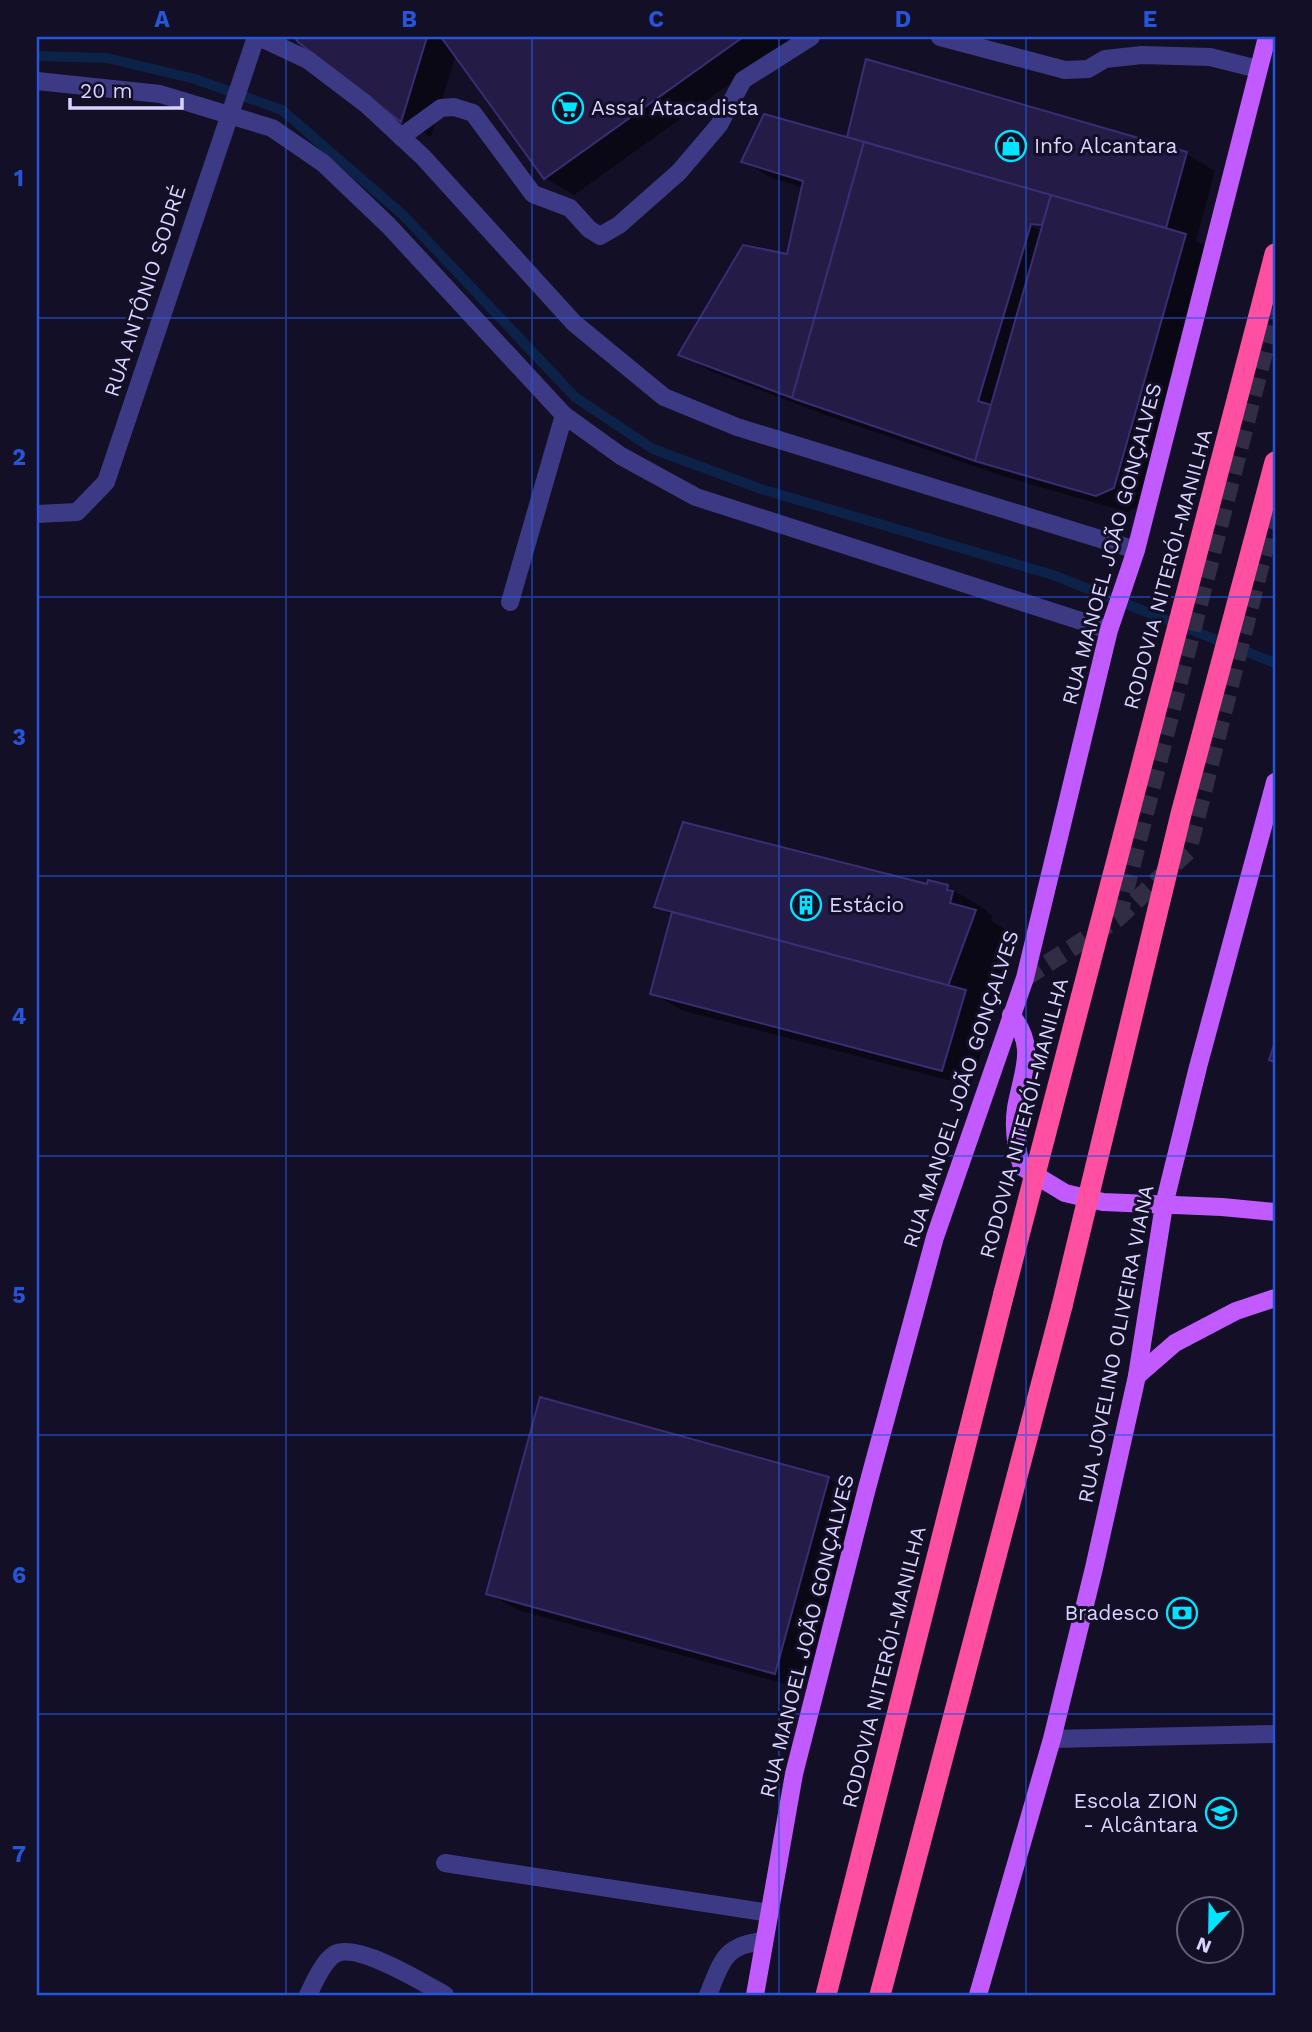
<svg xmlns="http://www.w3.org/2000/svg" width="1312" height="2032" font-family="'Work Sans',sans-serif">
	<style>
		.shadow { fill: #0007; fill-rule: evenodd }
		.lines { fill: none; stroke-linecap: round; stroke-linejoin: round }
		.stream { stroke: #0c2248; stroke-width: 10 }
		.building { fill: #241b47; stroke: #3b2d73; stroke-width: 2 }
		.minor-tunnel { stroke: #312d47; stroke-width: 18; stroke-dasharray: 18 9; stroke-linecap: butt }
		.minor { stroke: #3d3a85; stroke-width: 18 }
		.major { stroke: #c25bff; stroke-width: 18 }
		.highway { stroke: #ff4fa3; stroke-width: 21 }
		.highway-bridge { stroke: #ff4fa3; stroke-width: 21 }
		.grid { fill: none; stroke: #2655da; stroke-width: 2; stroke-opacity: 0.55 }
		.labels { text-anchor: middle; stroke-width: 6; stroke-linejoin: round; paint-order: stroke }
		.poi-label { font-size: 21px; fill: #d9d4ff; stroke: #130f26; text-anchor: start }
		.street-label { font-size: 21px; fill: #d9d4ff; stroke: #130f26 }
		.neatline { fill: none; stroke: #2655da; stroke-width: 2.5 }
		.grid-label { font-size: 23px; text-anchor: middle; font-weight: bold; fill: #2655da }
	</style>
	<rect width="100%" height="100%" fill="#130f26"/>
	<g class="shadow">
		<polygon points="297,37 795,37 574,195 545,178 456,54 431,137 402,121"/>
		<path d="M867,61L1186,154L1215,171L1196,241L1215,252L1143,504L1127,512L1006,477L823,414L710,371L681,354L788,256L804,188L772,178L744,161L848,139ZM1024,218L1043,228V232L1023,221Z"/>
		<polygon points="928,886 947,887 987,910 987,913 992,916 991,921 1015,935 989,1005 995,1008 971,1086 681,1010 652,993 673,916 656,906"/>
		<polygon points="828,1478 858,1495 804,1689 518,1610 488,1593"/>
	</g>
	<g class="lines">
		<polyline class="stream" points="37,56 107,58 195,79 282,110 403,215 575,397 653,449 761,489 1053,575 1275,663"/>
	</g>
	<g class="building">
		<polygon points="295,37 427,37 401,122 298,42"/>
		<polygon points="441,37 743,37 544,179"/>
		<polygon points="866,59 1187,152 1166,228 847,137"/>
		<polygon points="764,114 864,142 792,398 678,355 743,245 787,254 803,181 741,162"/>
		<polygon points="864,142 1051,195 1042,225 1031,224 978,401 991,405 975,461 792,398"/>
		<polygon points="1051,195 1186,234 1114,488 1096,496 975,461"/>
		<polygon points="683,822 927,884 928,880 948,885 947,890 953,891 950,903 976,910 948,986 654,907"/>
		<polygon points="672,912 966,990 942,1071 650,994"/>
		<polygon points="1275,1042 1275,1062 1269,1060"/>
		<polygon points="540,1397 829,1477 775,1674 486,1594"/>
	</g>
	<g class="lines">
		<g class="minor-tunnel">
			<polyline points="1118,918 1275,310"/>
			<polyline points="1025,978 1118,918 1188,851 1275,508"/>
		</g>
		<g class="minor">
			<polyline points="259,37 308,60 366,104 423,157 574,323 664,397 737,427 1136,550"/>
			<polyline points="940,37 1065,70 1088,69 1105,59 1142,55 1210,57 1258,69"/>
			<polyline points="37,81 160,94 272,128 323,163 389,226 564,415 621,456 696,497 1109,630"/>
			<polyline points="401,137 441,108 454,107 473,113 533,194 570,208 589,229 600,236 619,225 679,172 719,125 743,80 811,37"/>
			<polyline points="37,514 77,512 106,482 256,37"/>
			<polyline points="510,602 564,415"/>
			<polyline points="1052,1739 1275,1734"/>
			<polyline points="445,1863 769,1913"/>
			<path d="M308,1995C314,1983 323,1961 335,1954C357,1942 424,1983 445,1995"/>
			<path d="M708,1995C722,1961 724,1945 764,1941"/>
		</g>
		<g class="major">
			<path d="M1011,1015C1038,1047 1022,1072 1016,1108C1013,1128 1016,1148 1022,1167L1065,1193L1103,1202L1222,1207L1275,1212"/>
			<polyline points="1137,1376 1175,1343 1236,1311 1275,1298"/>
			<polyline points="755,1995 794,1774 867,1488 935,1237 1025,978 1109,630 1136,550 1267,37"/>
			<polyline points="978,1995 1052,1739 1094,1568 1137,1376 1164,1205 1198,1067 1275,782"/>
		</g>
		<g class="highway">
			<polyline points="826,1995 1004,1293"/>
			<polyline points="880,1995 1062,1306"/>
		</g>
		<g class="highway-bridge">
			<polyline points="1004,1293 1275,254"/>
			<polyline points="1062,1306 1181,814 1275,462"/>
		</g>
	</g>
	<path class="grid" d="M286,37V1995M532,37V1995M779,37V1995M1026,37V1995M37,318H1275M37,597H1275M37,876H1275M37,1156H1275M37,1435H1275M37,1714H1275"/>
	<defs>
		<g id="supermarket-ring" transform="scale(1.575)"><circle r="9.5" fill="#130f26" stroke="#00e5ff" stroke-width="1.5"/><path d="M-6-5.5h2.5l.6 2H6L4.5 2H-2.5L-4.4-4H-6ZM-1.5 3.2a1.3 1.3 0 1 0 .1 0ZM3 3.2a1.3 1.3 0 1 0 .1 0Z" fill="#00e5ff"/></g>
		<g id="shop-ring" transform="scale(1.575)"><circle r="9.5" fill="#130f26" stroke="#00e5ff" stroke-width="1.5"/><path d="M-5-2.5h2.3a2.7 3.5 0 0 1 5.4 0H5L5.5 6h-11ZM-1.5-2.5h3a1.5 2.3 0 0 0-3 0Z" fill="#00e5ff"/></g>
		<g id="building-ring" transform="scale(1.575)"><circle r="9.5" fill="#130f26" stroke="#00e5ff" stroke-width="1.5"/><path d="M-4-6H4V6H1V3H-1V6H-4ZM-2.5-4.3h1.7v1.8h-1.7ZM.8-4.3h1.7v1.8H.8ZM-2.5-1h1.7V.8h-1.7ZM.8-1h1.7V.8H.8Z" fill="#00e5ff"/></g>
		<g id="bank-ring" transform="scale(1.575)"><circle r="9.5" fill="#130f26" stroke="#00e5ff" stroke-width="1.5"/><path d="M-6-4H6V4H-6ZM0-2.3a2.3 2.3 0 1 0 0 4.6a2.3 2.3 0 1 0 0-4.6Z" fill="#00e5ff"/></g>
		<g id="school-ring" transform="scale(1.575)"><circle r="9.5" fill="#130f26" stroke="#00e5ff" stroke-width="1.5"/><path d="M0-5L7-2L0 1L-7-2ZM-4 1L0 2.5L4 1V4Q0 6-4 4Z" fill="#00e5ff"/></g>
	</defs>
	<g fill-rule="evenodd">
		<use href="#supermarket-ring" x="568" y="108"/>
		<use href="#shop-ring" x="1011" y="146"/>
		<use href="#building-ring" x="806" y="905"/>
		<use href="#bank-ring" x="1182" y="1613"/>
		<use href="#school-ring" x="1221" y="1813"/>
	</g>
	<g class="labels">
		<g class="poi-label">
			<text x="591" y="115">Assaí Atacadista</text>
			<text x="1034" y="153">Info Alcantara</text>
			<text x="829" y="912">Estácio</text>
			<text x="1159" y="1620" text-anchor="end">Bradesco</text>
			<text x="1198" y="1808" text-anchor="end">Escola ZION<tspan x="1198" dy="24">- Alcântara</tspan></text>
		</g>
		<g class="street-label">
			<text transform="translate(145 291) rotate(-72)" y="7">RUA ANTÔNIO SODRÉ</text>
			<text transform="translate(1112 544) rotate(-75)" y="7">RUA MANOEL JOÃO GONÇALVES</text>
			<text transform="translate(1168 569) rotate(-75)" y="7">RODOVIA NITERÓI-MANILHA</text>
			<text transform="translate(961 1089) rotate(-72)" y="7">RUA MANOEL JOÃO GONÇALVES</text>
			<text transform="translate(1024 1118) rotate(-75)" y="7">RODOVIA NITERÓI-MANILHA</text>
			<text transform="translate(1116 1344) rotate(-79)" y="7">RUA JOVELINO OLIVEIRA VIANA</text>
			<text transform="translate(807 1636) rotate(-76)" y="7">RUA MANOEL JOÃO GONÇALVES</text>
			<text transform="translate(884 1667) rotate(-76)" y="7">RODOVIA NITERÓI-MANILHA</text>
		</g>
	</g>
	<rect width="1312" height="2032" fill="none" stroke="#130f26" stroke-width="77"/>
	<g transform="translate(1210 1930) rotate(202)"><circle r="33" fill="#130f26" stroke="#625e7d" stroke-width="2"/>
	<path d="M0-5L12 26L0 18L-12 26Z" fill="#00e5ff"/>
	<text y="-10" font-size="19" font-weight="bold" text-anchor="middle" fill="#d9d4ff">N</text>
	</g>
	<path d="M70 98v10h112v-10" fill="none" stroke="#d9d4ff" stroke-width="3.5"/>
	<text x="80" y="98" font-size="21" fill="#d9d4ff" stroke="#130f26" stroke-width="5" paint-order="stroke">20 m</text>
	<rect x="38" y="38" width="1236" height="1956" class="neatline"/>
	<g class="grid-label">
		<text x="162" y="27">A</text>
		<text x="409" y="27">B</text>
		<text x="656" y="27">C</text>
		<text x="903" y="27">D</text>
		<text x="1150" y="27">E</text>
		<text x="19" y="186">1</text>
		<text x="19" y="465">2</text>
		<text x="19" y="745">3</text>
		<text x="19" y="1024">4</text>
		<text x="19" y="1303">5</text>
		<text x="19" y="1583">6</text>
		<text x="19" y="1862">7</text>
	</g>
</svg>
